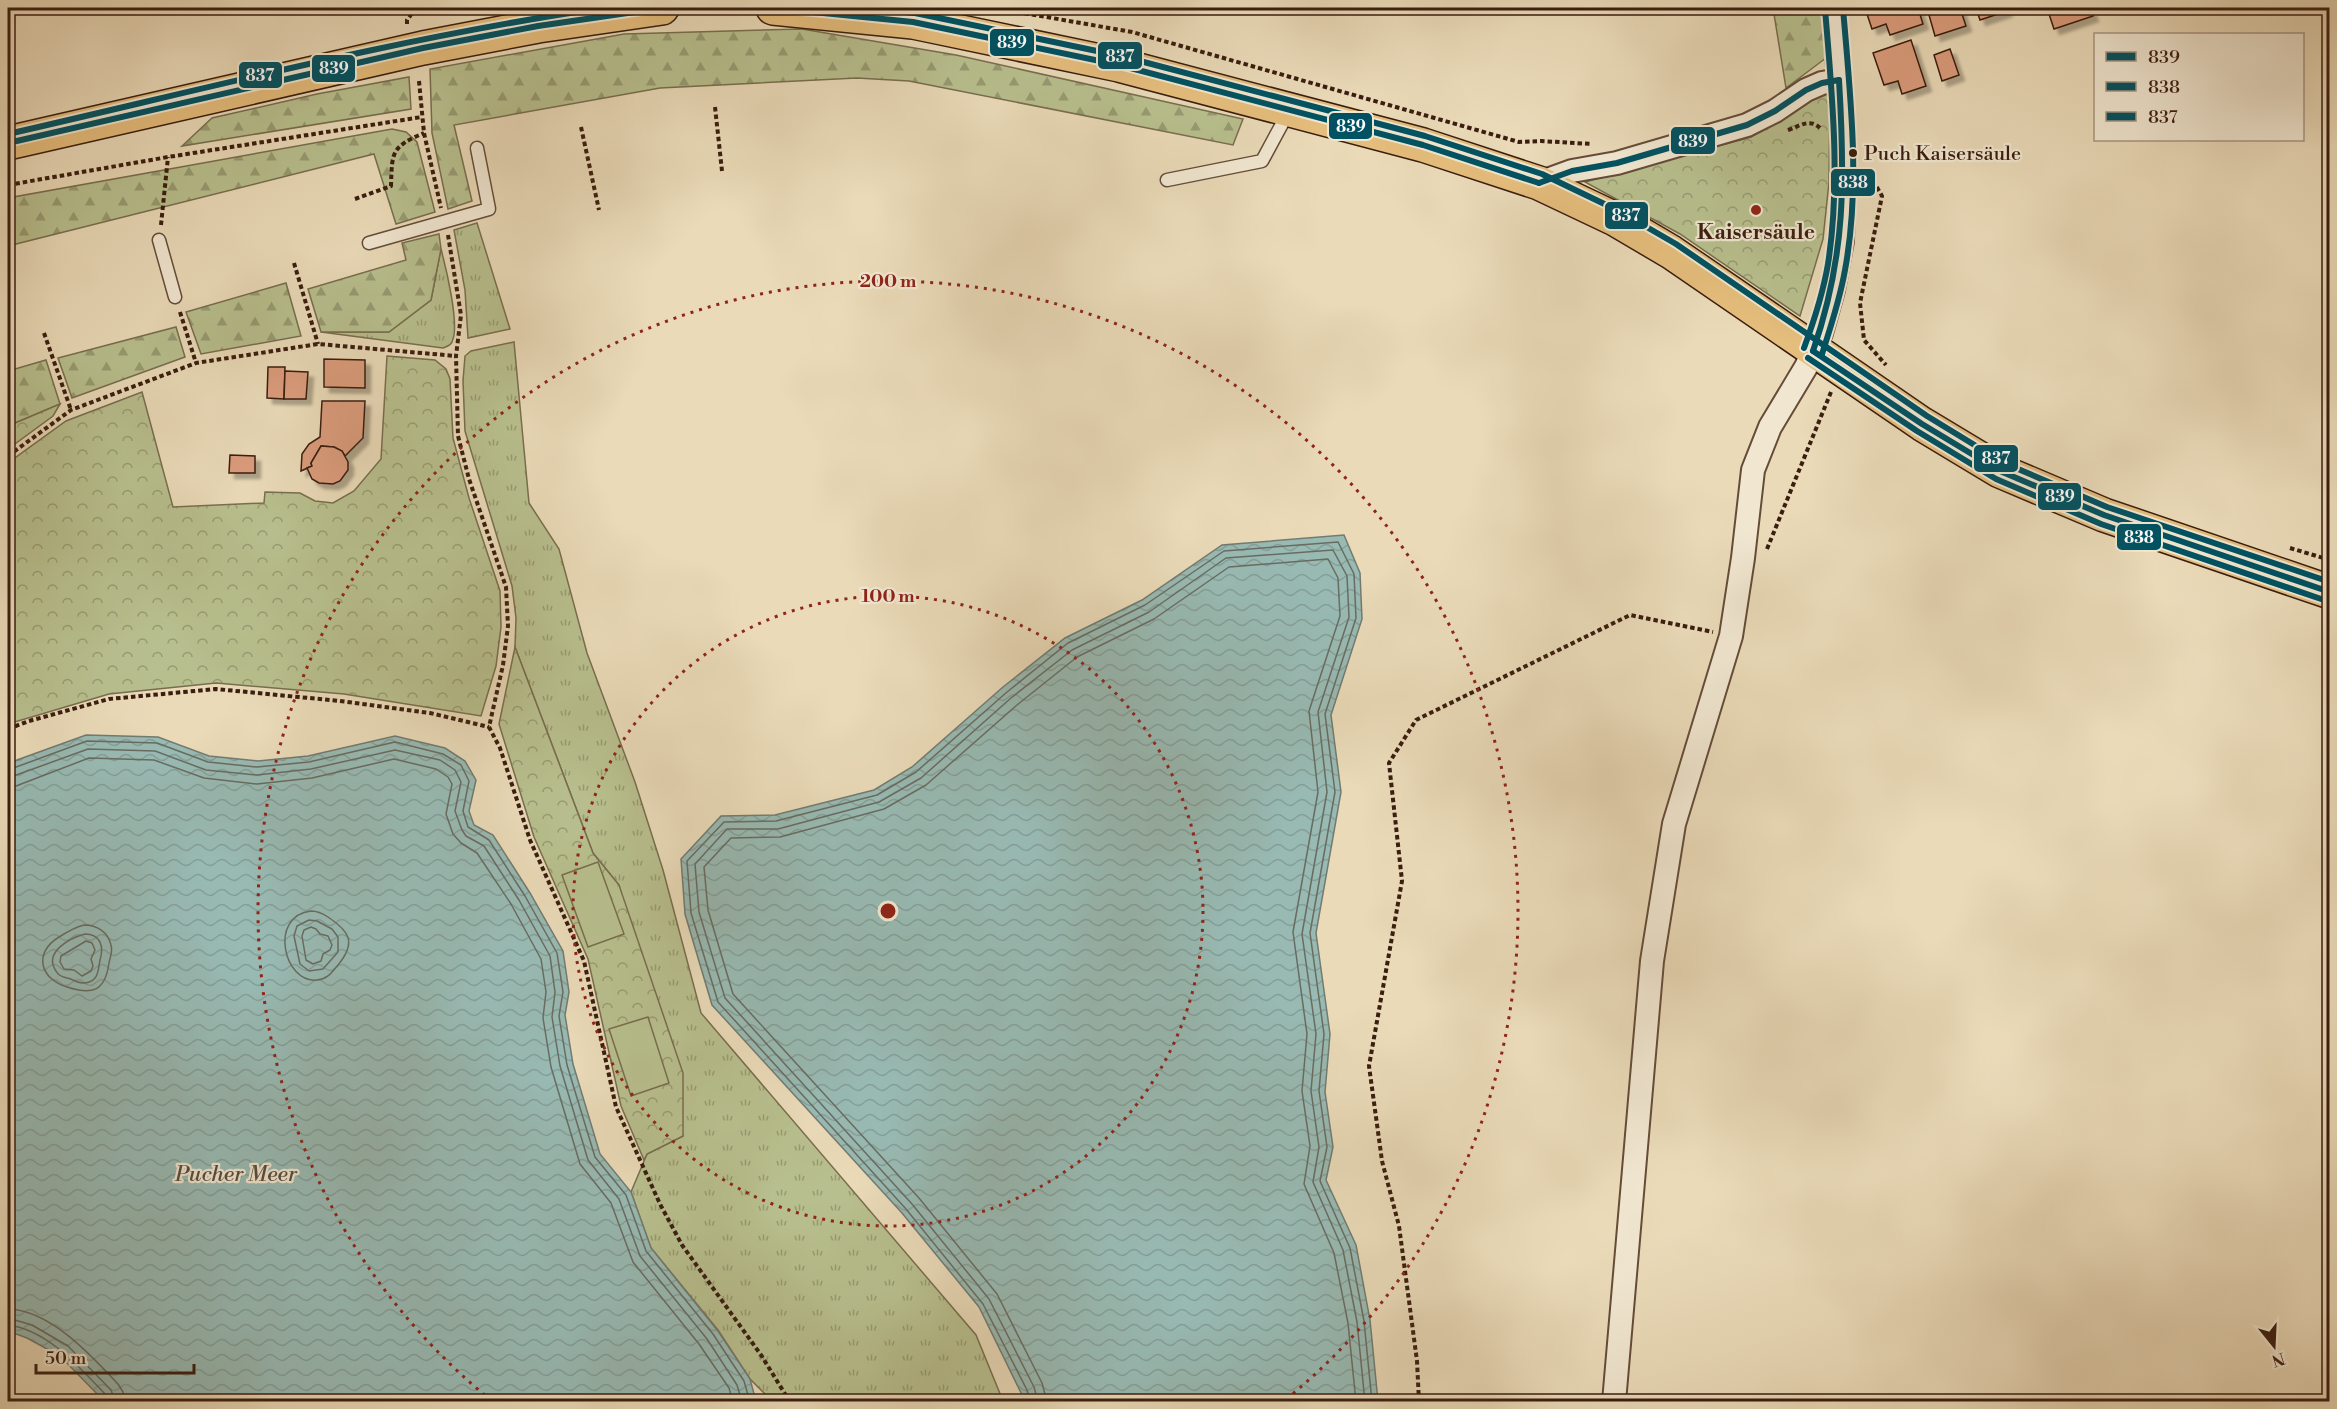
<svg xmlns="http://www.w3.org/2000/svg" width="2337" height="1409" font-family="'Libre Bodoni',serif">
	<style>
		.grass { fill: url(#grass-tufts); stroke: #786e4e; stroke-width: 1.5 }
		.forest { fill: url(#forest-firs); stroke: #786e4e; stroke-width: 1.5 }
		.park { fill: url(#park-crowns); stroke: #786e4e; stroke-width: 1.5 }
		.pitch { fill: #b8bf8e; stroke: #786e4e; stroke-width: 1.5 }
		.water { fill: url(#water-waves); stroke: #727b71; stroke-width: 1.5 }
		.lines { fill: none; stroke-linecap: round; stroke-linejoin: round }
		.shore { stroke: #686c61; stroke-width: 1.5 }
		.building { fill: #db9c7c; stroke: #391d0f; stroke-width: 1.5; filter: url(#shadow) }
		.service-casing { stroke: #654c39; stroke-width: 15 }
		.minor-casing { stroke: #654c39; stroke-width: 26 }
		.primary-casing { stroke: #391d0f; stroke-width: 36 }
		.path { stroke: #391d0f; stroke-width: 4; stroke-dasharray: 4.5 3; stroke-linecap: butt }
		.service { stroke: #f1e7d1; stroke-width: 12 }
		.minor { stroke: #f1e7d1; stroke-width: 22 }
		.primary { stroke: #e5bd7c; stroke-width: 33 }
		.bus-1-casing { stroke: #f1e7d1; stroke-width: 10 }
		.bus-2-casing { stroke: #f1e7d1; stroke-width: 10 }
		.bus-3-casing { stroke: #f1e7d1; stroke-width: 10 }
		.bus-1 { stroke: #005262; stroke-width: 6 }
		.bus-2 { stroke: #005262; stroke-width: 6 }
		.bus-3 { stroke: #005262; stroke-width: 6 }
		.ring { fill: none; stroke: #8f2418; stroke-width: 3; stroke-dasharray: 3 6 }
		.bus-dot { fill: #391d0f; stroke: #f1e7d1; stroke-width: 2 }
		.poi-dot { fill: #8f2418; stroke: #f1e7d1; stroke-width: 2 }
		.labels { text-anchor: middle; stroke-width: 4.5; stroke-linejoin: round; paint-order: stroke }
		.bus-label { font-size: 20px; fill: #391d0f; stroke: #f1e7d1; text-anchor: start }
		.poi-label { font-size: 21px; font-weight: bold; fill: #391d0f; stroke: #f1e7d1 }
		.water-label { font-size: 22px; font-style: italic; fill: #564c40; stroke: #f1e7d1 }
		.centre { fill: #8f2418; stroke: #f1e7d1; stroke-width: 3 }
		.ring-label { font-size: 18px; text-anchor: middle; font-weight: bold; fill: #8f2418; stroke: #f1e7d1; stroke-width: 4.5; stroke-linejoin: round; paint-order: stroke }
		.line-badge { stroke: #f1e7d1; stroke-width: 2 }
		.badge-label { font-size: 16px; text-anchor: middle; font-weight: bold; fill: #fff }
	</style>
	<defs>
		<pattern id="grass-tufts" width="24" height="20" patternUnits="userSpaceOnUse" patternTransform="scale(1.5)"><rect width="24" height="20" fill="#b8bf8e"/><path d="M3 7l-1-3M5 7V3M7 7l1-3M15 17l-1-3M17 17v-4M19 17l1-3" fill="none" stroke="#979b72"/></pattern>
		<pattern id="forest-firs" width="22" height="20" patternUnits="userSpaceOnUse" patternTransform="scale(1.5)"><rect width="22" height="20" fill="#b8bf8e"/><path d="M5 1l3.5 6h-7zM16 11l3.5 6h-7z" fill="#979b72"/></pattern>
		<pattern id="park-crowns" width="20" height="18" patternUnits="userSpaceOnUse" patternTransform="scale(1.5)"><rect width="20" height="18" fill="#b8bf8e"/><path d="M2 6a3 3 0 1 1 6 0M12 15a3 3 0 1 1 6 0" fill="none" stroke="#979b72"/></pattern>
		<pattern id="water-waves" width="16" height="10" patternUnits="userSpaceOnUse" patternTransform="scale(1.5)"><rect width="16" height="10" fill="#98bab3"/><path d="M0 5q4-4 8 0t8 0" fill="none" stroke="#849f99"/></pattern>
		<filter id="shadow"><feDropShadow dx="5.5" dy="5.5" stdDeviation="1.5" flood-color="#0004"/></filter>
	</defs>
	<rect width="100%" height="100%" fill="#eadab8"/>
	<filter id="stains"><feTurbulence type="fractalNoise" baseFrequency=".00333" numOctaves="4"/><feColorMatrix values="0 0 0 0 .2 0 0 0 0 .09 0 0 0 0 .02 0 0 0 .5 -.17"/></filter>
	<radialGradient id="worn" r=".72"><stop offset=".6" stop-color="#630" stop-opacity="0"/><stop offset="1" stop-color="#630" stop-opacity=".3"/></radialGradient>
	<g class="grass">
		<polygon points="477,223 510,329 468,338 465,290 454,230"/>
		<path d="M441,249C446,268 459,322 453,339C452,345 448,346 443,348L321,332H389L431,300Z"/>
		<polygon points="514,342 529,503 559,549 587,653 635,782 663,870 701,1013 976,1335 1003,1401 772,1401 750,1379 718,1330 651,1248 631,1192 647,1154 683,1136 619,885 593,853 515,647 516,618 512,586 465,431 463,381 465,356 471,351"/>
	</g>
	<g class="forest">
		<polygon points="1773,8 1824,8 1826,58 1786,88"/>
		<polygon points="802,29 956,55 1243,119 1233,145 909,81 857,78 660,88 454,125 472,201 448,209 432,133 430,69 624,34"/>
		<polygon points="409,77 411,109 182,146 212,118 317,94"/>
		<polygon points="392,129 406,132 417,142 435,212 396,224 374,154 8,246 8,198"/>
		<polygon points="439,234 441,249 431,300 389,332 321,332 308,289 406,260 402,243"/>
		<polygon points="286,283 301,336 201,354 186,312"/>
		<polygon points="176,327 185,357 72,398 58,358"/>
		<polygon points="46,360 60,404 8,426 8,371"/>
	</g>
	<g class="park">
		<polygon points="1830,89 1829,182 1823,239 1800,316 1680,234 1585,182 1751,137"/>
		<polygon points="387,356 435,360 446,369 450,379 453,438 469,498 500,591 501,627 496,666 481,716 344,694 216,683 109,694 8,724 8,463 66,421 142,392 173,507 264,503 265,492 300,493 315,501 333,503 354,491 381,459"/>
		<polygon points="60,404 53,416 8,449 8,426"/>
		<polygon points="515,647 593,853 619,885 683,1073 683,1136 647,1154 644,1160 621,1106 588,959 534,837 499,724"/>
	</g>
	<g class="pitch">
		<polygon points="598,862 624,934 588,947 562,875"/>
		<polygon points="648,1017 669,1083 631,1096 609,1029"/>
	</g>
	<g class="water">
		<polygon points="1344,535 1360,573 1362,619 1331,715 1341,792 1316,933 1330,1034 1325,1092 1333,1147 1326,1180 1356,1245 1370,1320 1378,1401 1025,1401 979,1307 902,1213 712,1005 685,914 681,859 721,816 775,815 874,790 912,767 1003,687 1065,638 1142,600 1222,545"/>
		<polygon points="86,735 158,737 209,756 258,761 308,756 395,736 445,748 465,761 476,780 469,811 474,825 493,835 530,893 563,951 569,992 565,1015 573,1064 600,1154 631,1192 651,1248 718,1331 750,1379 756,1401 104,1401 60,1356 27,1338 8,1331 8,765 17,760"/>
	</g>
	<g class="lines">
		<g class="shore">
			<polyline points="8,770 87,741 157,743 208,762 257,767 309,762 395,742 443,754 461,765 469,781 463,811 468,827 489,840 525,896 557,953 563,992 559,1016 567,1065 595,1157 626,1195 646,1251 713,1334 744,1381 750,1402"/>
			<polyline points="8,778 88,749 155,751 206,770 257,775 311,769 395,750 440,760 455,770 461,782 455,811 462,830 466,836 484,846 519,900 550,956 555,992 552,1017 560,1066 588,1160 619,1199 640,1256 707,1339 737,1385 742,1402"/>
			<polyline points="8,787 16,786 89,758 154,760 204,778 257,784 312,778 394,759 436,769 448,777 452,784 446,814 453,834 461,843 477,853 511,904 541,959 546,992 543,1018 551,1067 580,1164 611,1203 633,1262 699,1344 729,1388 733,1402"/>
			<path d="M311,911C318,911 322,913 328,917C349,931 357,942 338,965C332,972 328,979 317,980C284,984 268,916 311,911Z"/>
			<polygon points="309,920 317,921 332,929 338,937 338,952 323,969 309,971 300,964 294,936 297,926"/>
			<path d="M84,925C97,925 108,932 111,945C113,952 110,957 109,963C105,992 92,995 67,987C40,979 33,953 59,937C67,932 75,927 84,925Z"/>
			<polygon points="311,927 316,929 320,934 328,936 332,945 330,950 323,954 321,961 313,964 306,960 302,936 304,930"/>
			<path d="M85,934C101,934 104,947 100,960C98,970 99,982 84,983C78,984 73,979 67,978C62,977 58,975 56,971C43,952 70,938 85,934Z"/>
			<polygon points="86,941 92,943 95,950 91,959 93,966 91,971 82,976 74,970 64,969 60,962 61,956"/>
			<path d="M8,1309C50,1310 91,1355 118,1384L123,1392L124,1402"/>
			<polyline points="8,1318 32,1325 68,1346 111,1390 115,1402"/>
			<path d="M8,1325C48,1330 80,1368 106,1395L107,1402"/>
			<polyline points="1030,1402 1027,1390 983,1304 906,1209 718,1002 691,913 687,861 724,822 776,821 877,795 916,772 1007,692 1068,643 1145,605 1224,551 1338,542 1354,574 1356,618 1325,714 1335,792 1310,933 1324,1034 1319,1091 1327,1147 1320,1181 1350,1248 1364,1321 1372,1402"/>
			<polyline points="1038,1402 1034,1387 989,1299 912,1204 725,998 699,912 695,864 727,829 778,829 879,802 921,778 1011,698 1072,650 1149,612 1226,558 1333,550 1347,576 1349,617 1318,712 1327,792 1302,934 1316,1034 1311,1091 1319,1147 1313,1182 1343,1250 1357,1322 1365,1402"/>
			<polyline points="1047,1402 1042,1383 997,1294 919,1198 733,994 708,910 704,867 731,838 780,837 884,809 926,785 1017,705 1077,657 1154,619 1229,567 1328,559 1338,578 1340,616 1309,711 1318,792 1293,932 1307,1034 1302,1091 1310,1146 1304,1184 1334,1253 1348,1323 1356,1402"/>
		</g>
	</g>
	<g class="building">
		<polygon points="1865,8 1918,8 1923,24 1890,35 1886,24 1872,29"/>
		<polygon points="1927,8 1960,8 1966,26 1935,36"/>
		<polygon points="1976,8 2006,8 2007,11 1980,20"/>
		<polygon points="2047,8 2090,8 2093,16 2054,29"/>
		<polygon points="1911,40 1926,86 1902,94 1898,81 1884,85 1873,53"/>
		<polygon points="1950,49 1959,75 1942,81 1934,55"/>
		<polygon points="324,359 365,360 365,388 324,387"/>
		<polygon points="268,367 285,367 284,399 267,398"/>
		<polygon points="285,371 308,372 306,399 284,399"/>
		<polygon points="322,401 365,401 363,438 345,456 342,451 334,447 321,446 311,463 312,466 301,471 302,454 309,444 320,437"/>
		<polygon points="321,446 334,447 342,451 348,462 348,470 340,481 333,484 319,483 312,479 307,468 312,466 311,463"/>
		<polygon points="230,455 255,456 255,473 229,473"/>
	</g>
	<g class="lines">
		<g class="service-casing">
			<g id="service">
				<polyline points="1167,180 1262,161 1289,111"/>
				<polyline points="159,240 175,297"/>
				<polyline points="369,243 489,209 477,148"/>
			</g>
		</g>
		<g class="minor-casing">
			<g id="minor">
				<polyline points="1539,183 1572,171 1617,163 1747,125 1775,111 1806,90 1822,83 1839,80"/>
				<polyline points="1614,1402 1652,961 1674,824 1731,636 1743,558 1753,470 1770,427 1806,367 1821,333 1833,290 1842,241 1844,156 1834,8"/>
			</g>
		</g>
		<g class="primary-casing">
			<g id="primary">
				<polyline points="773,8 913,22 1119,65 1423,145 1539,183 1615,219 1671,252 1922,424 2000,471 2104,515 2330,592"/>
				<polyline points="8,143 423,48 538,26 662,8"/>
			</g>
		</g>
		<g class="path">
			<polyline points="995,8 1132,32 1519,142 1541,141 1592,144"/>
			<polyline points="407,24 407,20 416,8"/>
			<polyline points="419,81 424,133 441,208"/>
			<polyline points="715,107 722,171"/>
			<polyline points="581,127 599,210"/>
			<path d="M1788,130C1802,125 1810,118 1821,129"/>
			<polyline points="1864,181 1875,184 1882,196 1860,303 1864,340 1886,365"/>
			<polyline points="8,185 168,157 422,117"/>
			<path d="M355,199L391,186C392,152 391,147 424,133"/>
			<polyline points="161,225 168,157"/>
			<polyline points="448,235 461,315 456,356 458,436 469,479 506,587 508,626 503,665 489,727 500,748 530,840 584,961 616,1107 660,1204 682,1245 761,1355 790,1402"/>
			<polyline points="294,263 318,344"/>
			<polyline points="180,312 196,363"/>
			<polyline points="44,333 71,410"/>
			<polyline points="8,456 71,410 196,363 318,344 456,356"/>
			<polyline points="2290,548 2330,560"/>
			<polyline points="1767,549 1831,392"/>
			<polyline points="8,729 29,721 109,699 216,689 340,701 430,713 489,727"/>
			<polyline points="8,1395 13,1402"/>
			<polyline points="1419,1402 1417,1361 1399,1226 1382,1161 1369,1066 1402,881 1389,763 1416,720 1630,615 1713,632"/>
		</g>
		<use href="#service" class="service"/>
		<use href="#minor" class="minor"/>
		<use href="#primary" class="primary"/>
		<g class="bus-1-casing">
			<g id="bus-1">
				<polyline points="773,8 913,22 1119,65 1423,145 1539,183"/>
				<polyline points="8,143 423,48 538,26 662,8"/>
				<polyline points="1539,183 1572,171 1617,163 1747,125 1775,111 1806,90 1822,83 1839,80"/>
				<polyline points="1813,351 1922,424 2000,471 2104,515 2330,592"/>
				<path d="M1813,351C1846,256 1845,179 1839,80"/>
			</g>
		</g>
		<g class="bus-2-casing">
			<g id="bus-2">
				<path d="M1822,354C1831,326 1840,299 1845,270C1861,184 1850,94 1843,8"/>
				<polyline points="1808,358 1917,431 1996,479 2101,524 2327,601"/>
			</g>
		</g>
		<g class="bus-3-casing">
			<g id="bus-3">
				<polyline points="858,8 915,13 1121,56 1425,136 1542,174 1619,211 1676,244 1927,416 2004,463 2107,507 2330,582"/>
				<path d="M8,134C205,89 402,37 603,8"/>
				<path d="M1804,348C1814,321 1823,293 1828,264C1841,180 1832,94 1825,9"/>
			</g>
		</g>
		<use href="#bus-1" class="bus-1"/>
		<use href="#bus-2" class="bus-2"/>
		<use href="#bus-3" class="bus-3"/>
	</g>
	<g class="ring">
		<circle cx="888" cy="911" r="315"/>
		<path d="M492 1401A630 630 0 1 1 1284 1401"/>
	</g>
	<circle class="bus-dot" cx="1853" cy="153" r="5"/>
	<circle class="poi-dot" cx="1756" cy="210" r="6"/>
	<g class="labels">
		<g class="bus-label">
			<text x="1864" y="160">Puch Kaisersäule</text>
		</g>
		<g class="poi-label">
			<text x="1756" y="239">Kaisersäule</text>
		</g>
		<g class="water-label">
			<text x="236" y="1181">Pucher Meer</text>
		</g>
	</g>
	<circle cx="888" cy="911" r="9" class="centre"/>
	<g class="ring-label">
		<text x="888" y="287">200 m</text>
		<text x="888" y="602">100 m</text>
	</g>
	<g class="line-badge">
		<rect x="989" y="28" width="46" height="29" rx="6" fill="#005262"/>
		<rect x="1097" y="41" width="46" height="29" rx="6" fill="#005262"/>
		<rect x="311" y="54" width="45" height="29" rx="6" fill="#005262"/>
		<rect x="238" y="61" width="45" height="28" rx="6" fill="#005262"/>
		<rect x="1328" y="112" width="45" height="28" rx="6" fill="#005262"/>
		<rect x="1670" y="126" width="46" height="29" rx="6" fill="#005262"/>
		<rect x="1830" y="168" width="46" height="29" rx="6" fill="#005262"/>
		<rect x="1604" y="201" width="45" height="29" rx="6" fill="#005262"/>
		<rect x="1973" y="444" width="46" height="29" rx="6" fill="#005262"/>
		<rect x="2037" y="482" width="45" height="29" rx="6" fill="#005262"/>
		<rect x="2116" y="523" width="46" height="28" rx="6" fill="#005262"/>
	</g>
	<g class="badge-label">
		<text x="1012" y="48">839</text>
		<text x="1120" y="62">837</text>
		<text x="334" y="74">839</text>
		<text x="260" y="81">837</text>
		<text x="1351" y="132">839</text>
		<text x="1693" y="147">839</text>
		<text x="1853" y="188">838</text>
		<text x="1626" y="221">837</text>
		<text x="1996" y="464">837</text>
		<text x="2060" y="502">839</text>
		<text x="2139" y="543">838</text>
	</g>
	<rect width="2337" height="1409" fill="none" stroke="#eadab8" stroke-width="30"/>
	<rect x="9" y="9" width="2319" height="1391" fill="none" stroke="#391d0f" stroke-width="3"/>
	<rect x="15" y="15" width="2307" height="1379" fill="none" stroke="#391d0f" stroke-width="1.5"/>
	<rect x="2094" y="33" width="210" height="108" fill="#f1e7d1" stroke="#a79683" stroke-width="1.5"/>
	<rect x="2106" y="52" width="30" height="9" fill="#005262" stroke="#a79683" stroke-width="1.5"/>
	<text x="2148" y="63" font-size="18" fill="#391d0f">839</text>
	<rect x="2106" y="82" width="30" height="9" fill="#005262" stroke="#a79683" stroke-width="1.5"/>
	<text x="2148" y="93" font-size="18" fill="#391d0f">838</text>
	<rect x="2106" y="112" width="30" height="9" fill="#005262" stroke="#a79683" stroke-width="1.5"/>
	<text x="2148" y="123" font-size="18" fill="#391d0f">837</text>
	<g transform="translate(2274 1346) rotate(162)" stroke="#f1e7d1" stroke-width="4.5" paint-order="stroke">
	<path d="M0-4.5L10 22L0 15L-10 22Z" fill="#391d0f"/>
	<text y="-9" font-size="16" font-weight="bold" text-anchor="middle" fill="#391d0f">N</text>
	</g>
	<path d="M36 1364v9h158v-9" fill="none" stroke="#391d0f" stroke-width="3"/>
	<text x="45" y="1364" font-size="18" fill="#391d0f" stroke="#f1e7d1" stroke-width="4.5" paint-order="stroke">50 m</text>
	<rect width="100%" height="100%" filter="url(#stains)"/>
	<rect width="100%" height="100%" fill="url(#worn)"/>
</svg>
